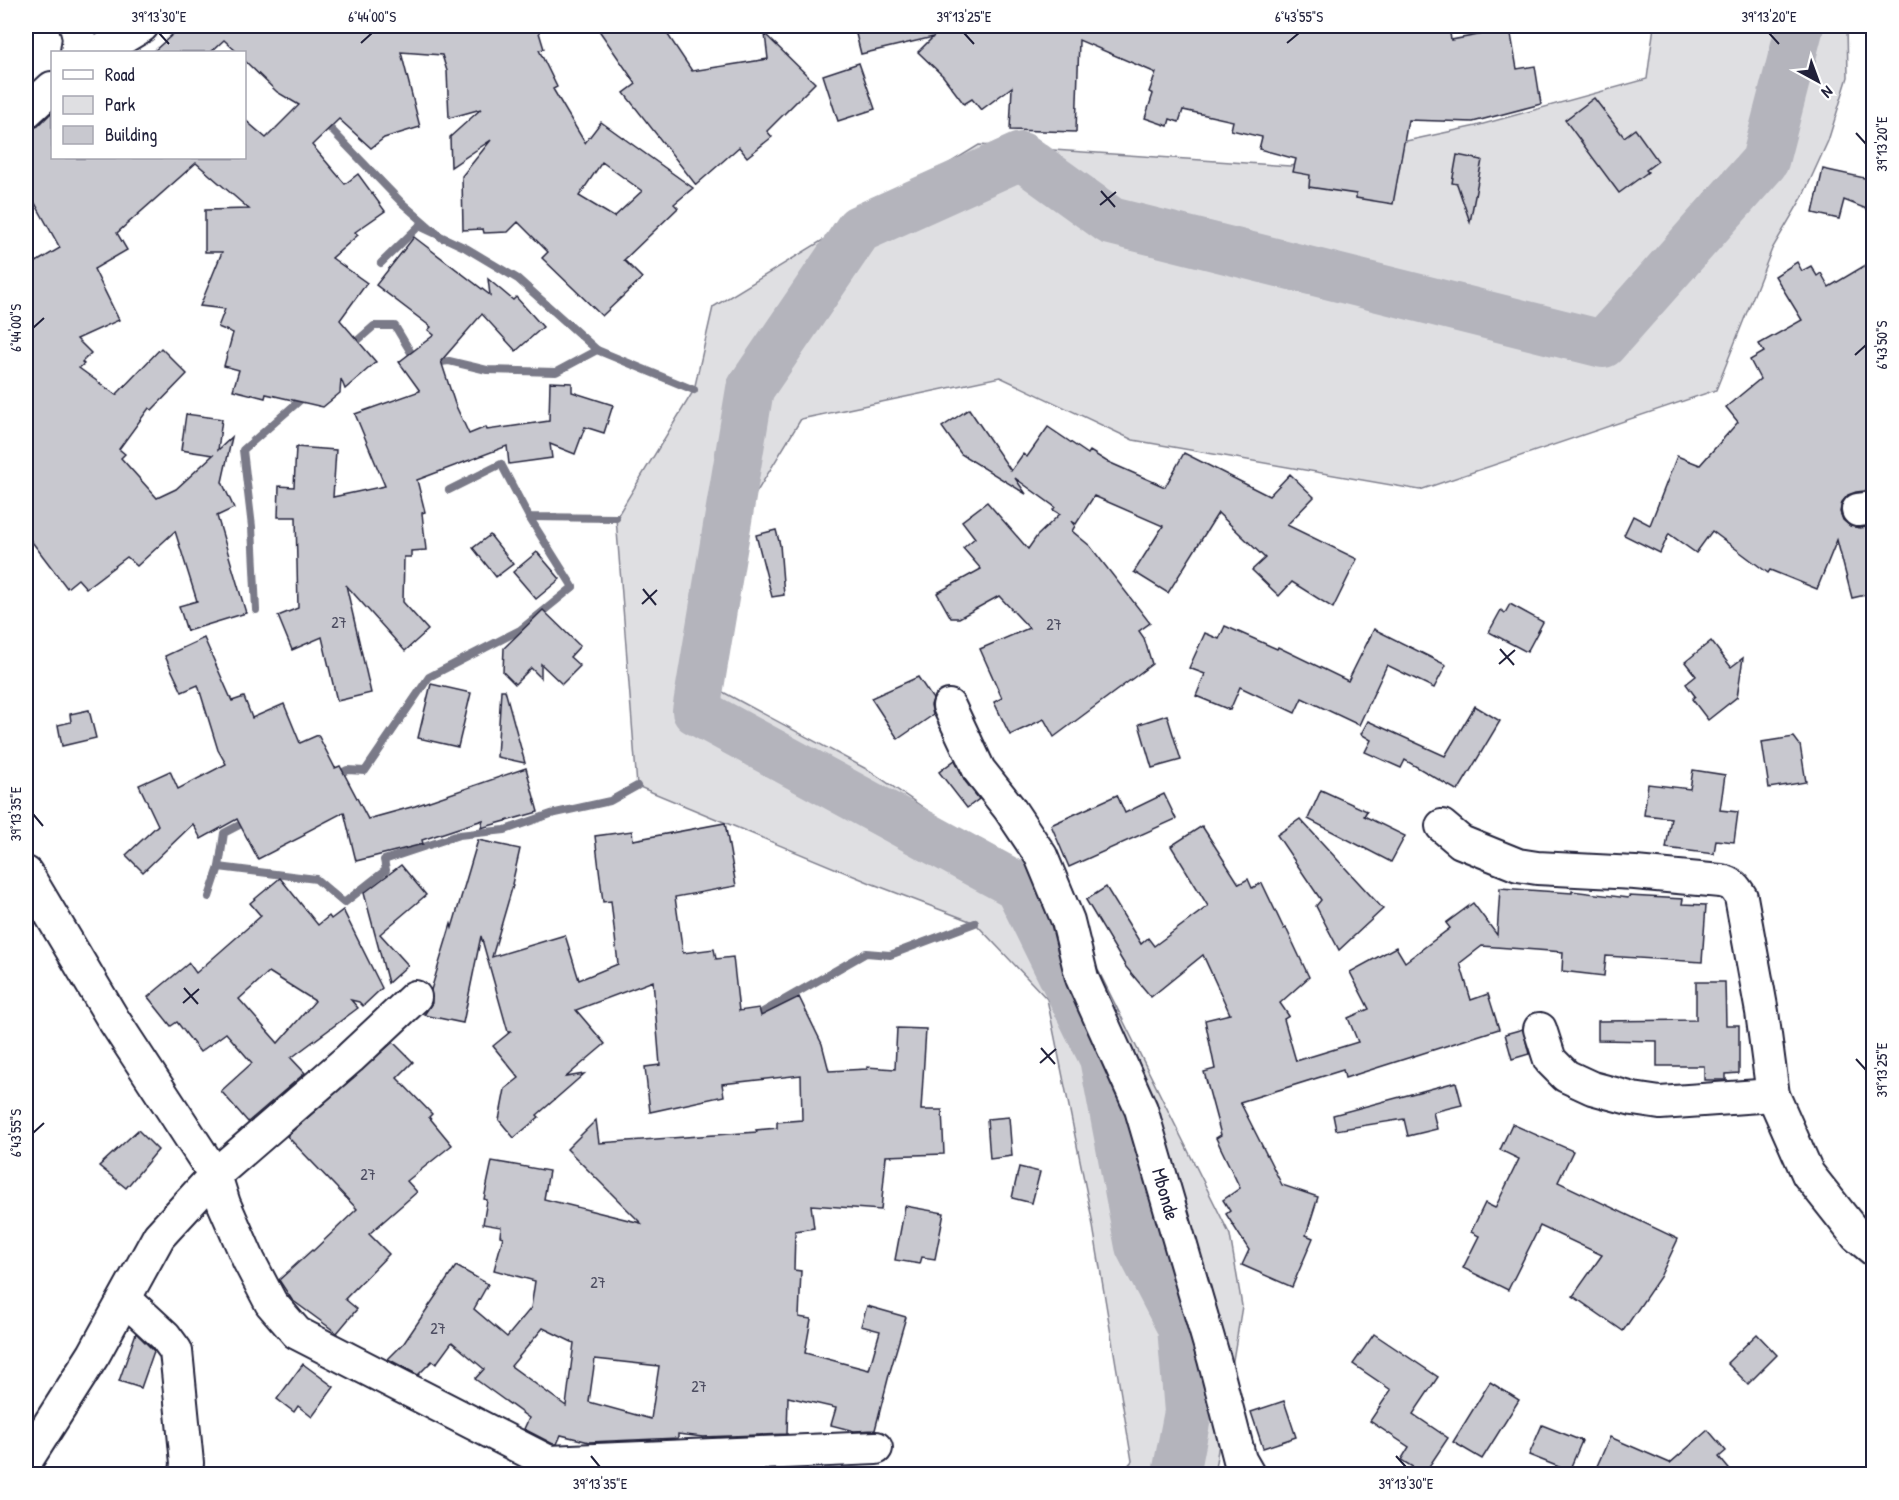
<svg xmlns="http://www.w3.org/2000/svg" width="1899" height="1500" font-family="'Patrick Hand',sans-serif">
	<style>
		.green { fill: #dfdfe2; stroke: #80808e; stroke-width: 1.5 }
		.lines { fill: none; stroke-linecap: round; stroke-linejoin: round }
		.stream { stroke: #7a7a88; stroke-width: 8 }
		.river { stroke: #b4b4bc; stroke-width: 48 }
		.building { fill: #c8c8cf; stroke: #22223b; stroke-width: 1.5; fill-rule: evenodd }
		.minor-casing { stroke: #22223b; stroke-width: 36 }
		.minor { stroke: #fff; stroke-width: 32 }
		.ticks { fill: none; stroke: #22223b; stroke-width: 2 }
		.labels { text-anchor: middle; stroke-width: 4.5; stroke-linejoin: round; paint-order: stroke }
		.number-label { font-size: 16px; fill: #4c4c60 }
		.street-label { font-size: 20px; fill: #22223b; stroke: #fff }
		.neatline { fill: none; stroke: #22223b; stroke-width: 2 }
		.ticks-label { font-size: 15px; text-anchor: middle; fill: #22223b }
	</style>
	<rect width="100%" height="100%" fill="#fff"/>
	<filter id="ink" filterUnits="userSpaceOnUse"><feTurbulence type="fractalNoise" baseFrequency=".0167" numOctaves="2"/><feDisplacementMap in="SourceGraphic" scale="12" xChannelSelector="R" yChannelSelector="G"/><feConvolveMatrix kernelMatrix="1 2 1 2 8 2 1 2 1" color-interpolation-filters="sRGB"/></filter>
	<g filter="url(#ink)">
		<polygon class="green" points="1654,26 1847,26 1848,77 1828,141 1802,198 1772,249 1716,390 1420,490 1133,440 1000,377 801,419 727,541 721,691 870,771 988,852 1099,972 1230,1235 1242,1306 1214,1474 1121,1474 1132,1461 1091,1214 1047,999 975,923 873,884 637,786 616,518 694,390 713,307 979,145 1290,166 1476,126 1647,79"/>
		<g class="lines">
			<g class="stream">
				<polyline points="323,121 402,203 442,238"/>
				<polyline points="381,263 419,226 466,248 518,279 597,350"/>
				<polyline points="349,348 374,326 395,326 416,361"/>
				<polyline points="433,363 449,361 487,370 556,372 597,350 694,390"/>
				<polyline points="449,490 501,464 529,517 616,518"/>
				<polyline points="256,610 252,527 243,450 306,395"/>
				<polyline points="335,776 347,770 365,771 429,677 520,630 573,587 529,517"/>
				<polyline points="219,867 224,833 249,820"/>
				<polyline points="209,897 219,867 316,879 344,903 386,870 384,860 459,835 505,830 551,814 610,801 637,786"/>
				<polyline points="764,1026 763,1012 866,953 890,955 975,923"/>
			</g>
			<polyline class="river" points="1176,1474 1188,1412 1181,1327 1139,1246 1103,1058 1018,886 696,711 750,389 859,229 1021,156 1111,221 1603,344 1765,161 1800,26"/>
		</g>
		<g class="building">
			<path d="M182,26H537L544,49L539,50L557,87L553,89L585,143L601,122L693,188L674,204L678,208L624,260L642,278L602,316L542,258L548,252L518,222L508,232L484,233L483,229L463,230L462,176L491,140L451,167L450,137L481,109L449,118L447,71L442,55L401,52L420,127L384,138L371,148L339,119L312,145L345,184L358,174L385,211L355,232L358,235L332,258L367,283L340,320L376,362L345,389L341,379L340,393L323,407L266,394L265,398L233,390L239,370L224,366L233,333L218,327L225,309L200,306L222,252H205V210L249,209L196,163L117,233L127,250L94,269L119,320L77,339L91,353L82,362L84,364L79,368L116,395L161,348L187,374L152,410L149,408L119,449L125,454L121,458L157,498L176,489L213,455L181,450L186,414L222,419L218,450L232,437L222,482L234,508L217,516L246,613L187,631L179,606L197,601L175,531L137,566L127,557L86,588L78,579L67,588L26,534V268L60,248L26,187V129H31L38,126L52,112V158H244V119L266,138L299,105L277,92L244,60V52H237L224,40L211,52H153ZM602,162L642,191L614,217L579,196Z"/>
			<polygon points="596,26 662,26 692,71 768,59 765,34 815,83 767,131 772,137 747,157 739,147 696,185 624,93 636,84"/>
			<polygon points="854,26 1449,26 1451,40 1510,29 1517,69 1535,66 1541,104 1473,122 1408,120 1393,204 1356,198 1356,194 1309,187 1310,175 1293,172 1296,159 1259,149 1262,137 1231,130 1233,121 1183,110 1179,122 1170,119 1168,126 1145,118 1153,94 1149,92 1156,73 1079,40 1076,132 1010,130 1012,87 981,110 972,99 964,104 943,76 918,52 933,37 861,54"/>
			<polygon points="859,63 875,109 838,121 823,75"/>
			<polygon points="1594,98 1624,137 1635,129 1658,161 1646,170 1648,172 1619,193 1565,120"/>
			<polygon points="1457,155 1482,160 1470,222 1457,184 1452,183"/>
			<polygon points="1823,169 1874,180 1874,212 1844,200 1839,219 1813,213"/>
			<polygon points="414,237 490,295 488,279 513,300 516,297 543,327 516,351 482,314 441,361 455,404 469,434 486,427 487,430 549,421 550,382 572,383 572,392 613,405 604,433 585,427 575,454 550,444 552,458 509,464 507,446 417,480 425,512 422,513 426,550 411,551 411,557 404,557 403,602 428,630 405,651 346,585 371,693 337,701 322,637 292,650 278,616 298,608 296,517 278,517 279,486 294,487 296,447 336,450 333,497 385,486 355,414 420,391 399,362 434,335 428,330 431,327 376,285"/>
			<polygon points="1874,260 1874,490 1856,492 1848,495 1842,502 1840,512 1843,520 1850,526 1860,528 1874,526 1874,593 1852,598 1837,540 1817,589 1770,570 1768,573 1712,531 1696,553 1669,534 1660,553 1624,535 1633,516 1650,525 1677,456 1700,465 1738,422 1726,407 1760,379 1750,360 1764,352 1759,344 1802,320 1775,276 1797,262 1802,271 1811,266 1817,276 1821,273 1829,287"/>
			<polygon points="969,409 1011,471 1023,454 1027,457 1048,427 1088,454 1090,451 1106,461 1165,487 1184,453 1269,496 1290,474 1314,497 1287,525 1357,559 1333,608 1292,582 1279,596 1252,570 1265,558 1218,513 1168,593 1134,572 1163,526 1094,496 1076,524 1071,521 1075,526 1072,531 1090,546 1150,623 1139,631 1144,638 1152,664 1054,737 1044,719 1010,735 994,702 1002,698 980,649 1029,628 999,596 959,618 951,618 937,593 981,569 963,548 975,538 962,521 987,502 1028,549 1037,536 1060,514 1053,510 1055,507 1015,478 1026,494 961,454 942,427"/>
			<polygon points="776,530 780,545 784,595 772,597 756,535"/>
			<polygon points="490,535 513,564 496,577 473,548"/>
			<polygon points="537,552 560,579 536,599 513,572"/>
			<polygon points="1510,604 1543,622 1527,652 1489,632 1501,610 1505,613"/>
			<polygon points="543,610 580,646 570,657 580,666 562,684 541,664 541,678 531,668 515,684 503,672 504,648"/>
			<polygon points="1225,626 1277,649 1278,647 1348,681 1374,629 1446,665 1434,688 1387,665 1359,725 1302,698 1295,713 1240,687 1230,710 1196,696 1205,674 1189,668 1205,633 1219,639"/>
			<polygon points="204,638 232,701 244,697 252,718 284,704 300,743 318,735 335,768 340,766 368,819 415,806 526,768 538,812 481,828 483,820 422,840 423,844 356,861 344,812 304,833 305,835 258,859 237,819 201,839 193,824 143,872 126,855 158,825 139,785 170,771 178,789 226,764 218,750 198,685 182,692 165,656"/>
			<polygon points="1711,641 1731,667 1743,658 1737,697 1708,720 1692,699 1695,696 1686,684 1696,676 1685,662"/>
			<polygon points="918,677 933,699 931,705 933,715 898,739 871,698"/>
			<polygon points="431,684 471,693 458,747 418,738"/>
			<polygon points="501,690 505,690 525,763 497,757"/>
			<polygon points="1475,706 1500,721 1458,791 1405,760 1401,768 1365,752 1371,740 1361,734 1368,721 1445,756"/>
			<polygon points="89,710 96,738 62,746 58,725 71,722 70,714"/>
			<polygon points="1167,715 1181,760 1152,768 1139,724"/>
			<polygon points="1794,737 1800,745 1806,782 1769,788 1762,742"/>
			<polygon points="955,760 965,781 979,799 967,808 939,772"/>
			<polygon points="1693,770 1725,775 1720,810 1738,812 1734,842 1716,840 1714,854 1666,848 1671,818 1644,815 1648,784 1690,789"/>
			<polygon points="1321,790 1367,811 1364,816 1405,836 1391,862 1308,819"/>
			<polygon points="1164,794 1176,819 1069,867 1051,825 1117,795 1125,813"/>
			<polygon points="1300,819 1383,909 1339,950 1316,906 1321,900 1277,835"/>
			<path d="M725,823L736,886L675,897L683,953L714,949L716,959L733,957L739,1011L759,1008L761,1016L799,997L822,1044L829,1071L867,1069V1067L895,1069L897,1028L926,1029L921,1110H942L944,1154L886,1156L881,1210L811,1205L814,1228L795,1231L794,1270L801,1271L799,1317L811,1319L805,1353L869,1370L880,1331L861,1326L867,1306L906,1317L889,1375L875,1430L854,1431L831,1425L836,1408L788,1397L787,1434L703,1437L678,1434V1438L589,1442L561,1435L557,1444H553L524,1429L529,1418L475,1379L484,1369L452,1342L436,1364L432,1361L418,1375L388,1359L404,1343L456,1266L488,1284L474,1309L507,1337L531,1308L535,1281L494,1270L503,1237L500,1236L501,1227L483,1224L487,1200L484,1199L492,1161L549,1171L544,1199L641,1223L567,1149L596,1120L599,1143L757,1132L756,1130L777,1128V1122L802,1120L801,1075L722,1084L724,1096L650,1112L645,1067L660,1065L653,981L576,1010L605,1044L566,1077L584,1074L537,1115L539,1117L514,1138L499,1120L505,1089L519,1078L493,1046L510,1032H508L481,936L463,1023L424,1015L432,1003L431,990L451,924L452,928L478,840L520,849L512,884L513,885L492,957L565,935L579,980L618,964L611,901L603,902L595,836L632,831L633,840ZM543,1328L574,1343L566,1406L511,1366ZM595,1359L659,1366L651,1419L589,1402Z"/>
			<polygon points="1202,826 1239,884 1248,879 1252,888 1262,883 1284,929 1286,928 1309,977 1280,1003 1289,1016 1284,1019 1296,1061 1358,1042 1348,1018 1369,1009 1350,972 1396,947 1405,962 1450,928 1446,923 1473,903 1497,935 1500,888 1572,893 1572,891 1628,898 1629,896 1683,899 1682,904 1706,905 1702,962 1606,956 1604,976 1562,971 1563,952 1482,946 1460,963 1471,1000 1488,994 1499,1029 1345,1078 1343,1070 1240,1102 1282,1185 1318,1197 1306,1235 1313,1238 1292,1287 1242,1265 1249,1250 1226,1214 1230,1211 1223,1200 1240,1188 1216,1138 1221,1135 1204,1072 1215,1069 1205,1020 1230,1014 1203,955 1151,997 1126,967 1086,900 1106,887 1141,944 1148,938 1154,946 1208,906 1171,846"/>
			<polygon points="401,865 426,895 380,934 408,965 388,983 364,893"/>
			<path d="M280,878L318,925L329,916L331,919L343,910L382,988L363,1006L359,1002L351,1000L358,1008L291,1058L305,1073L248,1122L221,1091L252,1063L226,1033L200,1052L177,1022L171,1026L148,997L189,963L196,973L261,916L250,903ZM269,972L315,1001L278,1043L239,999Z"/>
			<polygon points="1696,982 1725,982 1726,1025 1739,1025 1739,1073 1726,1074 1726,1080 1704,1080 1704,1066 1657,1066 1657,1041 1598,1040 1598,1021 1696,1020"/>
			<polygon points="1523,1029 1529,1054 1512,1059 1505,1034"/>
			<polygon points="393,1042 413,1062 397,1078 432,1114 429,1117 452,1145 407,1181 417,1192 369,1234 389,1254 345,1299 357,1309 337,1333 292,1300 279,1280 312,1250 313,1251 357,1209 287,1136"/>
			<polygon points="1456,1082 1462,1105 1433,1112 1437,1129 1408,1136 1404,1119 1336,1130 1333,1115"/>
			<polygon points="1009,1117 1012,1156 990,1159 987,1119"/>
			<polygon points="1512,1124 1573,1151 1558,1182 1678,1239 1660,1277 1623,1331 1573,1296 1602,1255 1540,1226 1508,1290 1463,1268 1479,1236 1471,1232 1485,1203 1495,1208 1519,1159 1500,1150"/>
			<polygon points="138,1130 158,1150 126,1188 99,1166"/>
			<polygon points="1019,1167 1040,1172 1032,1203 1012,1198"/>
			<polygon points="905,1206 944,1213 935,1259 922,1257 920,1264 895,1260"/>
			<polygon points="136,1333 154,1351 141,1388 119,1381"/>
			<polygon points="1374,1334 1438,1377 1413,1414 1448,1438 1424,1474 1401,1460 1409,1447 1370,1421 1391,1390 1353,1364"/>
			<polygon points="1757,1334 1777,1355 1748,1384 1727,1363"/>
			<polygon points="303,1364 334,1387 312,1417 298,1406 294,1412 277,1399"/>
			<polygon points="1490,1382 1519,1400 1482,1459 1453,1442"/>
			<polygon points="1284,1401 1296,1437 1263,1448 1251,1412"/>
			<polygon points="1542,1425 1582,1441 1569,1471 1529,1455"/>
			<polygon points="1708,1430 1726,1451 1719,1457 1733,1474 1618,1474 1597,1466 1610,1437 1670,1463"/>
		</g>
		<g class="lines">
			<g class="minor-casing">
				<g id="minor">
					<polyline points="76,26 79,38 77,52"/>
					<polyline points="99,52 142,26"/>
					<polyline points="26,112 52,88"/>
					<polyline points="1858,510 1874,508"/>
					<path id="s1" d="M949,706L979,770L1009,808L1041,856L1068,921L1082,978L1141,1109L1214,1359L1240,1460L1248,1474"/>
					<path d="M1442,826L1461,842L1518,865L1537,868L1635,873L1721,881C1732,883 1735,887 1741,897L1762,1012L1773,1095L1808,1174L1857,1236L1874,1250"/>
					<polyline points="26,873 113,1019 215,1175 224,1204 249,1261 271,1303 297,1333 549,1462 876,1448"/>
					<polyline points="1540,1029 1550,1060 1566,1076 1592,1088 1633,1099 1660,1103 1773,1095"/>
					<polyline points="125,1299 165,1336 176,1351 187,1463 186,1474"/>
					<polyline points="26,1461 94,1354 159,1236 215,1175 350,1058 415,997"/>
				</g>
			</g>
			<use href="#minor" class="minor"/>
		</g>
	</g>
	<path class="ticks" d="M159,33L169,44M964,33L974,44M1769,33L1779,44M361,43L372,33M1287,43L1299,33M1856,133L1866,144M1101,191L1115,207M1100,205L1116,192M33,328L44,318M1855,355L1866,345M643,589L656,605M642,604L657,590M1500,649L1514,665M1499,664L1515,650M33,814L43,826M184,988L198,1004M183,1003L199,989M1041,1048L1055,1064M1856,1059L1866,1070M1040,1063L1056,1049M33,1133L44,1123M591,1456L600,1467M1396,1456L1406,1467"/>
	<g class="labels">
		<g class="number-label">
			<text x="339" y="628">27</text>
			<text x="1054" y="630">27</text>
			<text x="368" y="1180">27</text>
			<text x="598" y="1288">27</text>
			<text x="438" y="1334">27</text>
			<text x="699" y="1392">27</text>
		</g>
		<g class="street-label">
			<text dy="7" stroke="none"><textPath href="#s1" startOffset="538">Mbonde</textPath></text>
		</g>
	</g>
	<rect width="1899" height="1500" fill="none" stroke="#fff" stroke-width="66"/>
	<rect x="51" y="51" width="195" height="108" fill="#ffffff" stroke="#a7a7b1" stroke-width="1.5"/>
	<rect x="63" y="70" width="30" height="9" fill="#ffffff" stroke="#a7a7b1" stroke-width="1.5"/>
	<text x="105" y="81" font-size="18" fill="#22223b">Road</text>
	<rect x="63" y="96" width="30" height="18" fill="#dfdfe2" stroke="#a7a7b1" stroke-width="1.5"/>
	<text x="105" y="111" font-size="18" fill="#22223b">Park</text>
	<rect x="63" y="126" width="30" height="18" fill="#c8c8cf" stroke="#a7a7b1" stroke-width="1.5"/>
	<text x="105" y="141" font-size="18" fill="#22223b">Building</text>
	<g transform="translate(1818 81) rotate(139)" stroke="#ffffff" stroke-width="4.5" paint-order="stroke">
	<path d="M0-4.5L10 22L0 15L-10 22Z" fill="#22223b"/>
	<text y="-9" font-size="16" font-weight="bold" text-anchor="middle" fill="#22223b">N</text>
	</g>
	<rect x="33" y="33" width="1833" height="1434" class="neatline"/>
	<g class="ticks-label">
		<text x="159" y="22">39°13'30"E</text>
		<text x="372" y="22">6°44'00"S</text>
		<text x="964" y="22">39°13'25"E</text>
		<text x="1299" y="22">6°43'55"S</text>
		<text x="1769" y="22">39°13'20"E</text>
		<text transform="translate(1882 144) rotate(-90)" y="5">39°13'20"E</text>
		<text transform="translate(16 328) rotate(-90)" y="5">6°44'00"S</text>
		<text transform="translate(1882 345) rotate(-90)" y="5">6°43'50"S</text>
		<text transform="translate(16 814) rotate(-90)" y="5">39°13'35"E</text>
		<text transform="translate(1882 1070) rotate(-90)" y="5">39°13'25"E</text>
		<text transform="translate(16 1133) rotate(-90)" y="5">6°43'55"S</text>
		<text x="600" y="1489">39°13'35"E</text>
		<text x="1406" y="1489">39°13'30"E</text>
	</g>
</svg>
